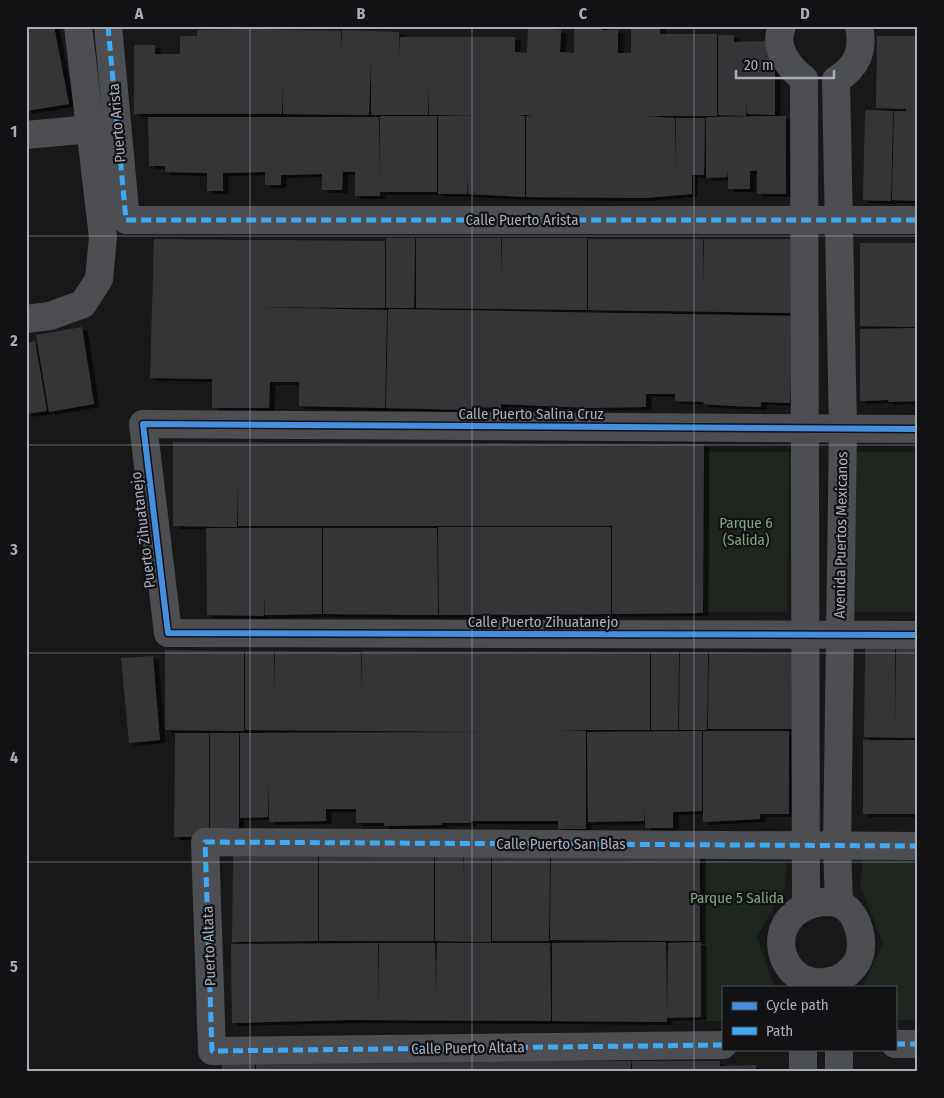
<svg xmlns="http://www.w3.org/2000/svg" width="944" height="1098" font-family="'Fira Sans Condensed',sans-serif">
	<style>
		.green { fill: #1e261f }
		.building { fill: #363638; filter: url(#shadow) }
		.lines { fill: none; stroke-linecap: round; stroke-linejoin: round }
		.minor { stroke: #4c4e51; stroke-width: 28 }
		.quiet { stroke: #3fa9f5; stroke-width: 5; stroke-dasharray: 10 5; stroke-linecap: butt }
		.cycleway-casing { stroke: #121215; stroke-width: 9 }
		.cycleway { stroke: #468fdf; stroke-width: 6 }
		.grid { fill: none; stroke: #a8adba; stroke-width: 1; stroke-opacity: 0.55 }
		.labels { text-anchor: middle; stroke-width: 4.5; stroke-linejoin: round; paint-order: stroke }
		.street-label { font-size: 15px; fill: #a8adba; stroke: #121215 }
		.park-label { font-size: 15px; fill: #7ea682; stroke: #121215 }
		.neatline { fill: none; stroke: #a8adba; stroke-width: 2 }
		.grid-label { font-size: 16px; text-anchor: middle; font-weight: bold; fill: #a8adba }
	</style>
	<defs>
		<filter id="shadow"><feDropShadow dx="5.5" dy="3" stdDeviation="0" flood-color="#0009"/></filter>
	</defs>
	<rect width="100%" height="100%" fill="#181818"/>
	<g class="green">
		<polygon points="705,452 789,452 787,612 704,612"/>
		<rect x="855" y="452" width="63" height="160"/>
		<polygon points="702,860 786,862 785,887 757,937 775,987 723,987 723,1021 700,1021"/>
		<polygon points="863,860 918,860 918,1020 895,1020 895,987 862,987 883,944 860,885"/>
	</g>
	<g class="building">
		<polygon points="26,26 54,26 69,104 26,111"/>
		<polygon points="574,26 602,26 602,30 618,30 618,53 631,53 631,26 660,26 660,34 717,34 717,116 645,116 675,118 675,178 676,118 705,118 704,175 692,175 692,194 645,198 526,197 526,116 533,115 515,115 525,116 525,197 468,194 467,169 467,194 438,194 438,116 486,115 429,115 428,87 428,115 371,115 371,58 369,115 283,114 283,78 282,114 134,114 134,45 155,45 155,54 180,54 180,36 197,36 197,30 255,29 341,31 341,52 342,30 399,32 400,57 400,37 515,37 515,52 527,53 528,27 561,30 560,52 574,53"/>
		<polygon points="718,35 734,35 734,42 775,41 775,115 747,114 746,100 746,116 718,115"/>
		<polygon points="877,36 918,36 918,201 892,200 894,111 906,111 906,109 876,108"/>
		<polygon points="865,110 893,111 891,201 863,200"/>
		<polygon points="380,116 437,116 437,192 380,192 380,196 355,196 355,172 343,172 342,190 322,190 322,174 281,175 281,185 265,185 265,172 223,173 223,191 207,191 207,173 165,172 165,166 149,166 148,117 379,117 380,187"/>
		<polygon points="786,116 786,194 757,194 757,171 750,171 750,189 728,189 728,171 727,177 706,178 706,117"/>
		<polygon points="386,238 415,238 414,308 386,308"/>
		<polygon points="416,238 501,238 502,280 502,238 587,238 587,310 416,308"/>
		<polygon points="154,239 385,241 385,308 242,307 387,310 385,408 299,406 299,382 270,382 269,408 212,408 212,379 150,378"/>
		<polygon points="588,239 703,239 704,291 704,239 797,239 796,313 588,310"/>
		<polygon points="860,243 918,243 918,327 860,326"/>
		<polygon points="388,309 792,316 790,403 761,402 761,407 733,406 703,404 704,402 675,401 675,394 646,394 646,407 588,408 501,404 501,408 472,407 472,410 386,408"/>
		<polygon points="82,327 94,404 49,412 36,335"/>
		<polygon points="918,328 918,401 888,402 888,381 888,400 860,401 860,329"/>
		<polygon points="35,341 47,411 26,414 26,343"/>
		<polygon points="173,442 704,444 703,613 612,614 612,526 672,526 238,526 238,478 237,527 173,526"/>
		<polygon points="438,527 611,527 611,614 439,615"/>
		<polygon points="206,528 322,528 322,614 265,615 264,594 264,616 207,615"/>
		<polygon points="323,528 437,528 438,615 323,614"/>
		<polygon points="865,647 895,647 895,731 896,647 918,647 918,738 864,737"/>
		<polygon points="165,650 244,651 244,731 165,730"/>
		<polygon points="245,651 274,651 275,697 275,651 361,652 362,697 362,651 650,652 650,730 557,730 586,731 586,829 558,829 558,821 471,821 471,823 442,823 442,825 384,826 384,823 356,823 356,809 326,809 326,821 269,822 269,778 268,817 240,818 240,733 500,732 245,730"/>
		<polygon points="651,652 679,652 678,730 651,730"/>
		<polygon points="680,652 708,652 707,730 679,730"/>
		<polygon points="709,652 795,653 795,729 708,729"/>
		<polygon points="153,656 160,740 129,743 121,658"/>
		<polygon points="702,731 702,811 673,812 673,828 645,828 645,810 644,821 588,822 587,732"/>
		<polygon points="703,731 789,731 789,814 760,814 760,819 703,822"/>
		<polygon points="175,733 209,733 209,837 174,837"/>
		<rect x="210" y="733" width="29" height="95"/>
		<rect x="863" y="740" width="55" height="74"/>
		<polygon points="233,854 318,854 318,941 232,942"/>
		<polygon points="319,854 434,855 434,941 319,941"/>
		<polygon points="464,854 491,855 491,942 435,941 435,855 463,855 464,877"/>
		<polygon points="492,854 550,855 549,941 492,941"/>
		<polygon points="551,855 700,856 700,941 550,940"/>
		<polygon points="666,942 667,1022 552,1021 552,943"/>
		<polygon points="701,942 701,1017 667,1018 668,943"/>
		<polygon points="379,943 435,943 436,994 437,943 550,943 551,1021 350,1020 232,1023 231,944 378,943 378,1015"/>
		<rect x="222" y="1059" width="33" height="13"/>
		<polygon points="256,1060 631,1061 631,1072 256,1072"/>
		<polygon points="632,1061 720,1061 720,1066 756,1065 756,1072 632,1072"/>
	</g>
	<g class="lines">
		<g class="minor">
			<polyline points="108,26 126,220 918,220"/>
			<path d="M782,26C773,47 788,67 804,79L806,904"/>
			<polyline points="26,135 91,129"/>
			<polyline points="26,319 50,316 83,304 99,279 103,237 78,26"/>
			<polyline points="918,429 143,424 168,633 918,635"/>
			<path d="M822,902C827,902 833,902 837,903C858,909 867,944 857,962C850,973 842,979 830,981C777,993 757,912 822,902Z"/>
			<path d="M839,903L837,846L843,429L836,80C857,67 864,51 859,26"/>
			<polyline points="895,1044 918,1044"/>
			<polyline points="723,1045 212,1051 205,842 918,846"/>
			<polyline points="803,1072 803,1049"/>
			<polyline points="839,1072 839,1049"/>
		</g>
		<g class="quiet">
			<polyline points="108,26 126,220 918,220"/>
			<polyline points="895,1044 918,1044"/>
			<polyline points="723,1045 212,1051 205,842 918,846"/>
		</g>
		<g class="cycleway-casing">
			<polyline id="cycleway" points="918,429 143,424 168,633 918,635"/>
		</g>
		<use href="#cycleway" class="cycleway"/>
	</g>
	<path class="grid" d="M250,26V1072M472,26V1072M694,26V1072M26,236H918M26,445H918M26,653H918M26,862H918"/>
	<g class="labels">
		<g class="street-label">
			<text transform="translate(117 123) rotate(-95)" y="5">Puerto Arista</text>
			<text x="522" y="225">Calle Puerto Arista</text>
			<text x="531" y="419">Calle Puerto Salina Cruz</text>
			<text transform="translate(143 530) rotate(-97)" y="5">Puerto Zihuatanejo</text>
			<text transform="translate(841 535) rotate(-89)" y="5">Avenida Puertos Mexicanos</text>
			<text x="543" y="627">Calle Puerto Zihuatanejo</text>
			<text x="561" y="849">Calle Puerto San Blas</text>
			<text transform="translate(209 946) rotate(-92)" y="5">Puerto Altata</text>
			<text transform="translate(468 1048) rotate(-1)" y="5">Calle Puerto Altata</text>
		</g>
		<g class="park-label">
			<text x="746" y="528">Parque 6<tspan x="746" dy="17">(Salida)</tspan></text>
			<text x="737" y="903">Parque 5 Salida</text>
		</g>
	</g>
	<rect width="944" height="1098" fill="none" stroke="#121215" stroke-width="55"/>
	<rect x="722" y="986" width="175" height="65" fill="#121215" stroke="#4e5057"/>
	<rect x="732" y="1002" width="25" height="8" fill="#468fdf" stroke="#4e5057"/>
	<text x="766" y="1010" font-size="15" fill="#a8adba">Cycle path</text>
	<rect x="732" y="1027" width="25" height="8" fill="#3fa9f5" stroke="#4e5057"/>
	<text x="766" y="1036" font-size="15" fill="#a8adba">Path</text>
	<path d="M736 70v8h98v-8" fill="none" stroke="#a8adba" stroke-width="2.5"/>
	<text x="744" y="70" font-size="15" fill="#a8adba" stroke="#121215" stroke-width="4" paint-order="stroke">20 m</text>
	<rect x="28" y="28" width="888" height="1042" class="neatline"/>
	<g class="grid-label">
		<text x="139" y="19">A</text>
		<text x="361" y="19">B</text>
		<text x="583" y="19">C</text>
		<text x="805" y="19">D</text>
		<text x="14" y="137">1</text>
		<text x="14" y="346">2</text>
		<text x="14" y="555">3</text>
		<text x="14" y="763">4</text>
		<text x="14" y="972">5</text>
	</g>
</svg>
